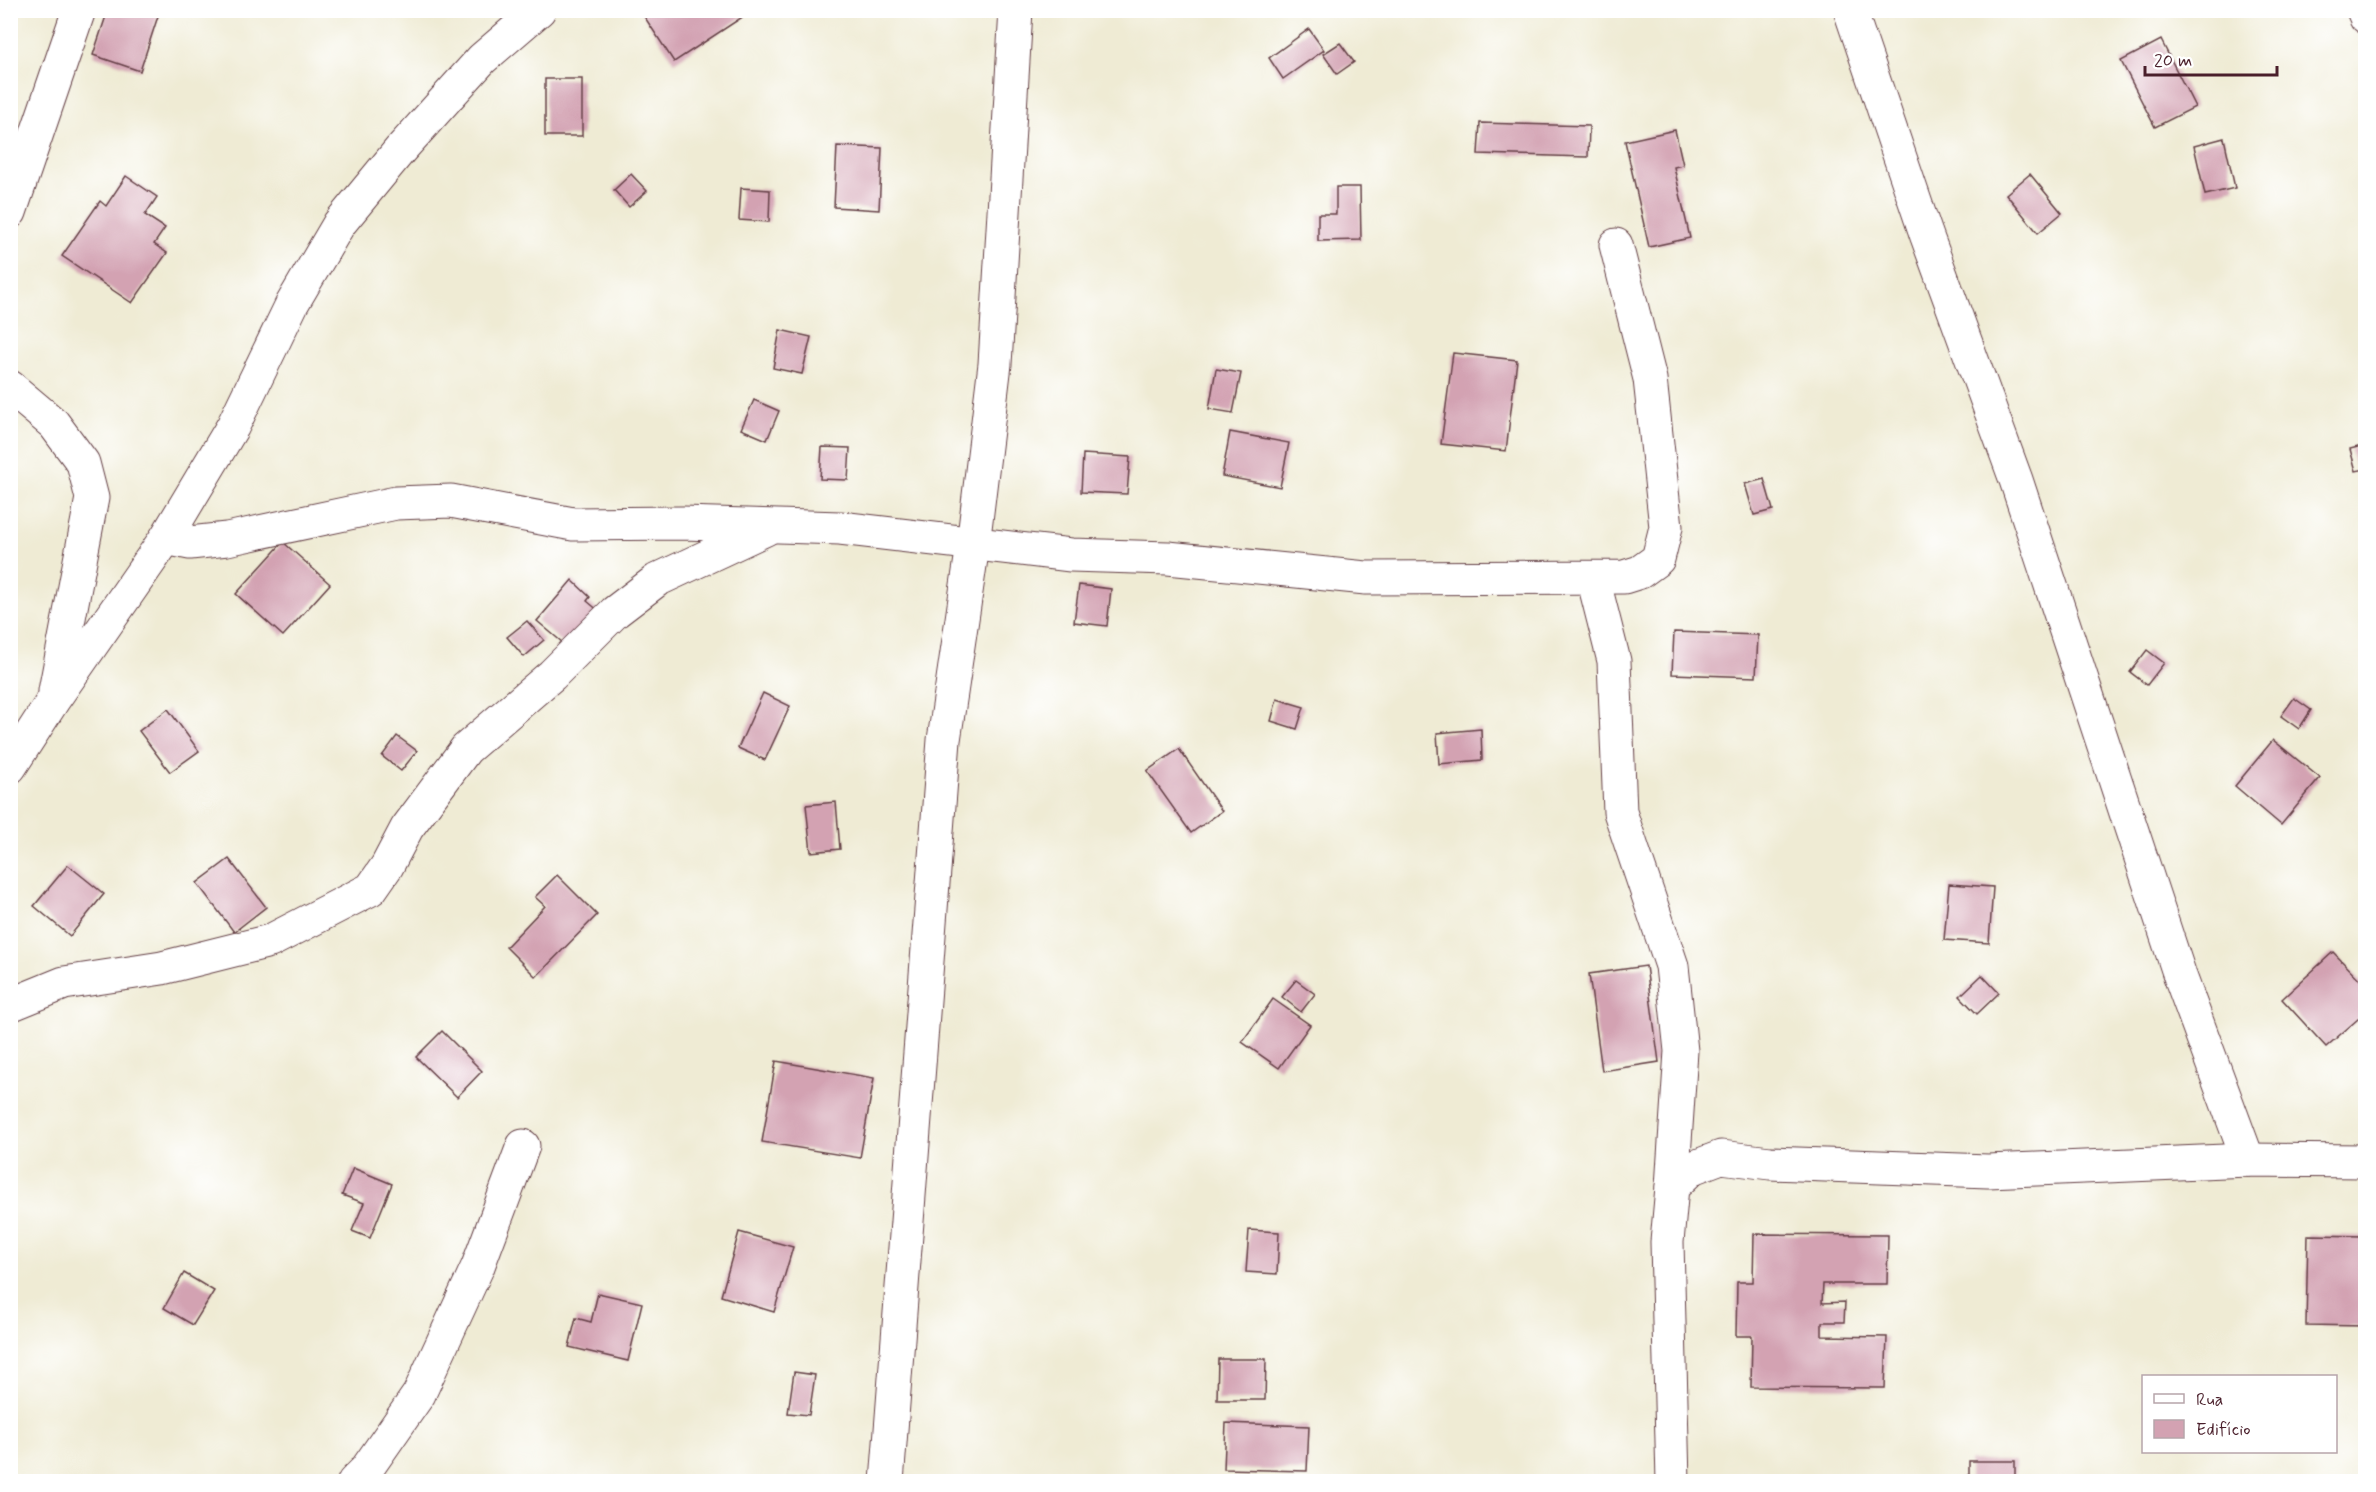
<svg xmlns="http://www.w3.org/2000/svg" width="2376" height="1492" font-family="Mynerve,sans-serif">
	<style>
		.building { fill: #d3a2b2 }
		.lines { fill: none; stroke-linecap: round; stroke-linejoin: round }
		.minor-casing { stroke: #633e44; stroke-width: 35 }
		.minor { stroke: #fff; stroke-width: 33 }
	</style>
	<rect width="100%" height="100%" fill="#fff"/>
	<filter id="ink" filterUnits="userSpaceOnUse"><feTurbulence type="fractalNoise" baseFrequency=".0167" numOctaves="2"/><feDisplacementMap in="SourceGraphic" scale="12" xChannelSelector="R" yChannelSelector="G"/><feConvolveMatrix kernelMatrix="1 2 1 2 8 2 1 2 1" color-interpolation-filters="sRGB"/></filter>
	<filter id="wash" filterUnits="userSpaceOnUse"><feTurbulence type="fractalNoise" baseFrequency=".008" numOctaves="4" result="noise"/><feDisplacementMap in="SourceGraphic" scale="24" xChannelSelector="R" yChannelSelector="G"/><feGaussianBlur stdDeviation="1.35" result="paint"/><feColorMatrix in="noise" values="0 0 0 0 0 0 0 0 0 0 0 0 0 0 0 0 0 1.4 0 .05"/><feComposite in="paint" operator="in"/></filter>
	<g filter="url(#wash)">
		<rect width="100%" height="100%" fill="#efebd4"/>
		<g id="blocks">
			<g class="building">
				<polygon points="108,10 160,10 140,71 93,55"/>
				<polygon points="640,10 740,10 744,16 674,62"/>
				<polygon points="1309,29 1324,50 1283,79 1269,58"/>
				<polygon points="2161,40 2195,107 2155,127 2121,61"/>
				<polygon points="1340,43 1354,62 1337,74 1323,54"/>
				<rect x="545" y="79" width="37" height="57"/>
				<polygon points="1480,123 1589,126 1588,157 1478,154"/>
				<polygon points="1675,130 1683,165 1674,167 1690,238 1649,247 1625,141"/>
				<polygon points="2224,138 2235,188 2205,195 2194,146"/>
				<polygon points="837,146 882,148 879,210 834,207"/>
				<polygon points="631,174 647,191 629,207 614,190"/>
				<polygon points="2030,174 2062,213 2038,233 2006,194"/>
				<polygon points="126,176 157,197 145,215 165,228 154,244 167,253 132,303 62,256 100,201 106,206"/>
				<polygon points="1336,187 1360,187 1361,240 1318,241 1318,214 1336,214"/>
				<polygon points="741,188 770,190 769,222 739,220"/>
				<polygon points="780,330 811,337 802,374 773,368"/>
				<polygon points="1453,353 1517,360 1506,451 1441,444"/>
				<polygon points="1216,369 1241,373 1233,413 1209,409"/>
				<polygon points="754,400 779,411 767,440 741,429"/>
				<polygon points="1230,432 1289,443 1280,487 1222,476"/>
				<polygon points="2366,445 2366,469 2356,471 2350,449"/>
				<polygon points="822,447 850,448 848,480 820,479"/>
				<polygon points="1083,454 1130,457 1127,494 1081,492"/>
				<polygon points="1764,479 1773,510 1754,515 1745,484"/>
				<polygon points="283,542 330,584 283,636 236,594"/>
				<polygon points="572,580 590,597 587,601 600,612 569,648 537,621"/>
				<polygon points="1079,585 1111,589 1107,626 1074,622"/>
				<polygon points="527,621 544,640 524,657 507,637"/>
				<polygon points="1674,632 1758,635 1756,677 1672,674"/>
				<polygon points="2147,650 2164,663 2147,685 2130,672"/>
				<polygon points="763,693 790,706 765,760 738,748"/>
				<polygon points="2294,698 2311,710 2299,729 2281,716"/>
				<polygon points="1277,699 1304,707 1297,729 1271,721"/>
				<polygon points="168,709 199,751 170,772 139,731"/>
				<polygon points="1481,729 1482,760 1439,764 1437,733"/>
				<polygon points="397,736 417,751 401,771 382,756"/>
				<polygon points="2273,740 2320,778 2281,825 2235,786"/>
				<polygon points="1179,749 1222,811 1191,833 1147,771"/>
				<polygon points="836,802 840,849 811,852 806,805"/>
				<polygon points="229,859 266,907 234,932 197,883"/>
				<polygon points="68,865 104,894 70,936 34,906"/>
				<polygon points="557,875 597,915 536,977 506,947 545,906 535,897"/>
				<polygon points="1949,884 1993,887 1989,943 1944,940"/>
				<polygon points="2333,952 2366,986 2366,1012 2326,1047 2282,999"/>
				<polygon points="1646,966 1659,1062 1602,1071 1589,974"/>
				<polygon points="1982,975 1999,993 1977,1014 1960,996"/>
				<polygon points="1296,980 1315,994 1301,1012 1282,997"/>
				<polygon points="1273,999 1310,1025 1279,1068 1242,1042"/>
				<polygon points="442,1031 482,1071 457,1097 416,1057"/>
				<polygon points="776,1061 874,1078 860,1158 762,1142"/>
				<polygon points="353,1168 392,1184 370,1238 352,1231 364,1203 342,1195"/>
				<polygon points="1249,1230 1279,1232 1277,1274 1246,1272"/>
				<polygon points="739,1232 793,1247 774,1312 721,1296"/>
				<polygon points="1754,1234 1888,1235 1887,1284 1823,1284 1822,1303 1845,1302 1844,1322 1822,1322 1822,1336 1887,1337 1885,1388 1751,1387 1752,1336 1736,1336 1737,1282 1753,1282"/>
				<polygon points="2308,1235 2366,1236 2366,1326 2306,1325"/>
				<polygon points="184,1273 214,1291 193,1325 164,1308"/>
				<polygon points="598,1293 642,1303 628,1361 569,1347 576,1318 591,1322"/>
				<polygon points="1218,1359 1266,1359 1265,1400 1217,1400"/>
				<polygon points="794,1372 815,1375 809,1415 788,1413"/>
				<polygon points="1226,1423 1309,1426 1307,1471 1224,1469"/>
				<rect x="1969" y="1461" width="46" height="21"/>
			</g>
		</g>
	</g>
	<g filter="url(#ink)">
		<use href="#blocks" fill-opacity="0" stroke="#633e44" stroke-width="1.5"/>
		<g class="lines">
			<g class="minor-casing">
				<g id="minor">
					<polyline points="1850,10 1926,234 2016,480 2180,976 2248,1160"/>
					<polyline points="2363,10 2366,17"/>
					<polyline points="10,212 79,10"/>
					<polyline points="10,387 54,424 83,463 92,498 55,691"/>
					<polyline points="166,538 190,543 227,539 396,503 451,501 573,524 683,523 840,528 1071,555 1168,558 1366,578 1624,577 1640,572 1658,559 1666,527 1650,379 1616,245"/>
					<polyline points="1593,578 1614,661 1620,812 1672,966 1681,1051 1672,1187"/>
					<polyline points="10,767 54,699 166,538 233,426 292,304 339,224 400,150 482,59 539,10"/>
					<polyline points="10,1005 64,983 162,968 270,941 371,889 387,866 407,828 466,749 552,675 615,612 657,580 766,529"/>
					<polyline points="354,1482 366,1470 419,1394 478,1266 523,1146"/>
					<polyline points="887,1482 944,740 973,545 995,364 1016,10"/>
					<polyline points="1673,1482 1667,1242 1672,1187 1692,1168 1721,1157 1770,1163 1988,1171 2248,1160 2366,1161"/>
				</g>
			</g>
			<use href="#minor" class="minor"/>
		</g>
	</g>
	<rect width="2376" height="1492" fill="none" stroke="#fff" stroke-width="36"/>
	<rect x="2142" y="1375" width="195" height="78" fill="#ffffff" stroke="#b7a5aa" stroke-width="1.5"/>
	<rect x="2154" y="1394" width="30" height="9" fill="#ffffff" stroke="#b7a5aa" stroke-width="1.5"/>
	<text x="2196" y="1405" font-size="18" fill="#4a1f2b">Rua</text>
	<rect x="2154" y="1420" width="30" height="18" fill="#d3a2b2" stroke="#b7a5aa" stroke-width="1.5"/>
	<text x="2196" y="1435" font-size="18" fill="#4a1f2b">Edifício</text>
	<path d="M2145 66v9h132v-9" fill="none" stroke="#4a1f2b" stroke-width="3"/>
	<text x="2154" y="66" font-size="18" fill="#4a1f2b" stroke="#ffffff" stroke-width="4.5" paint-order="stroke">20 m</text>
</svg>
